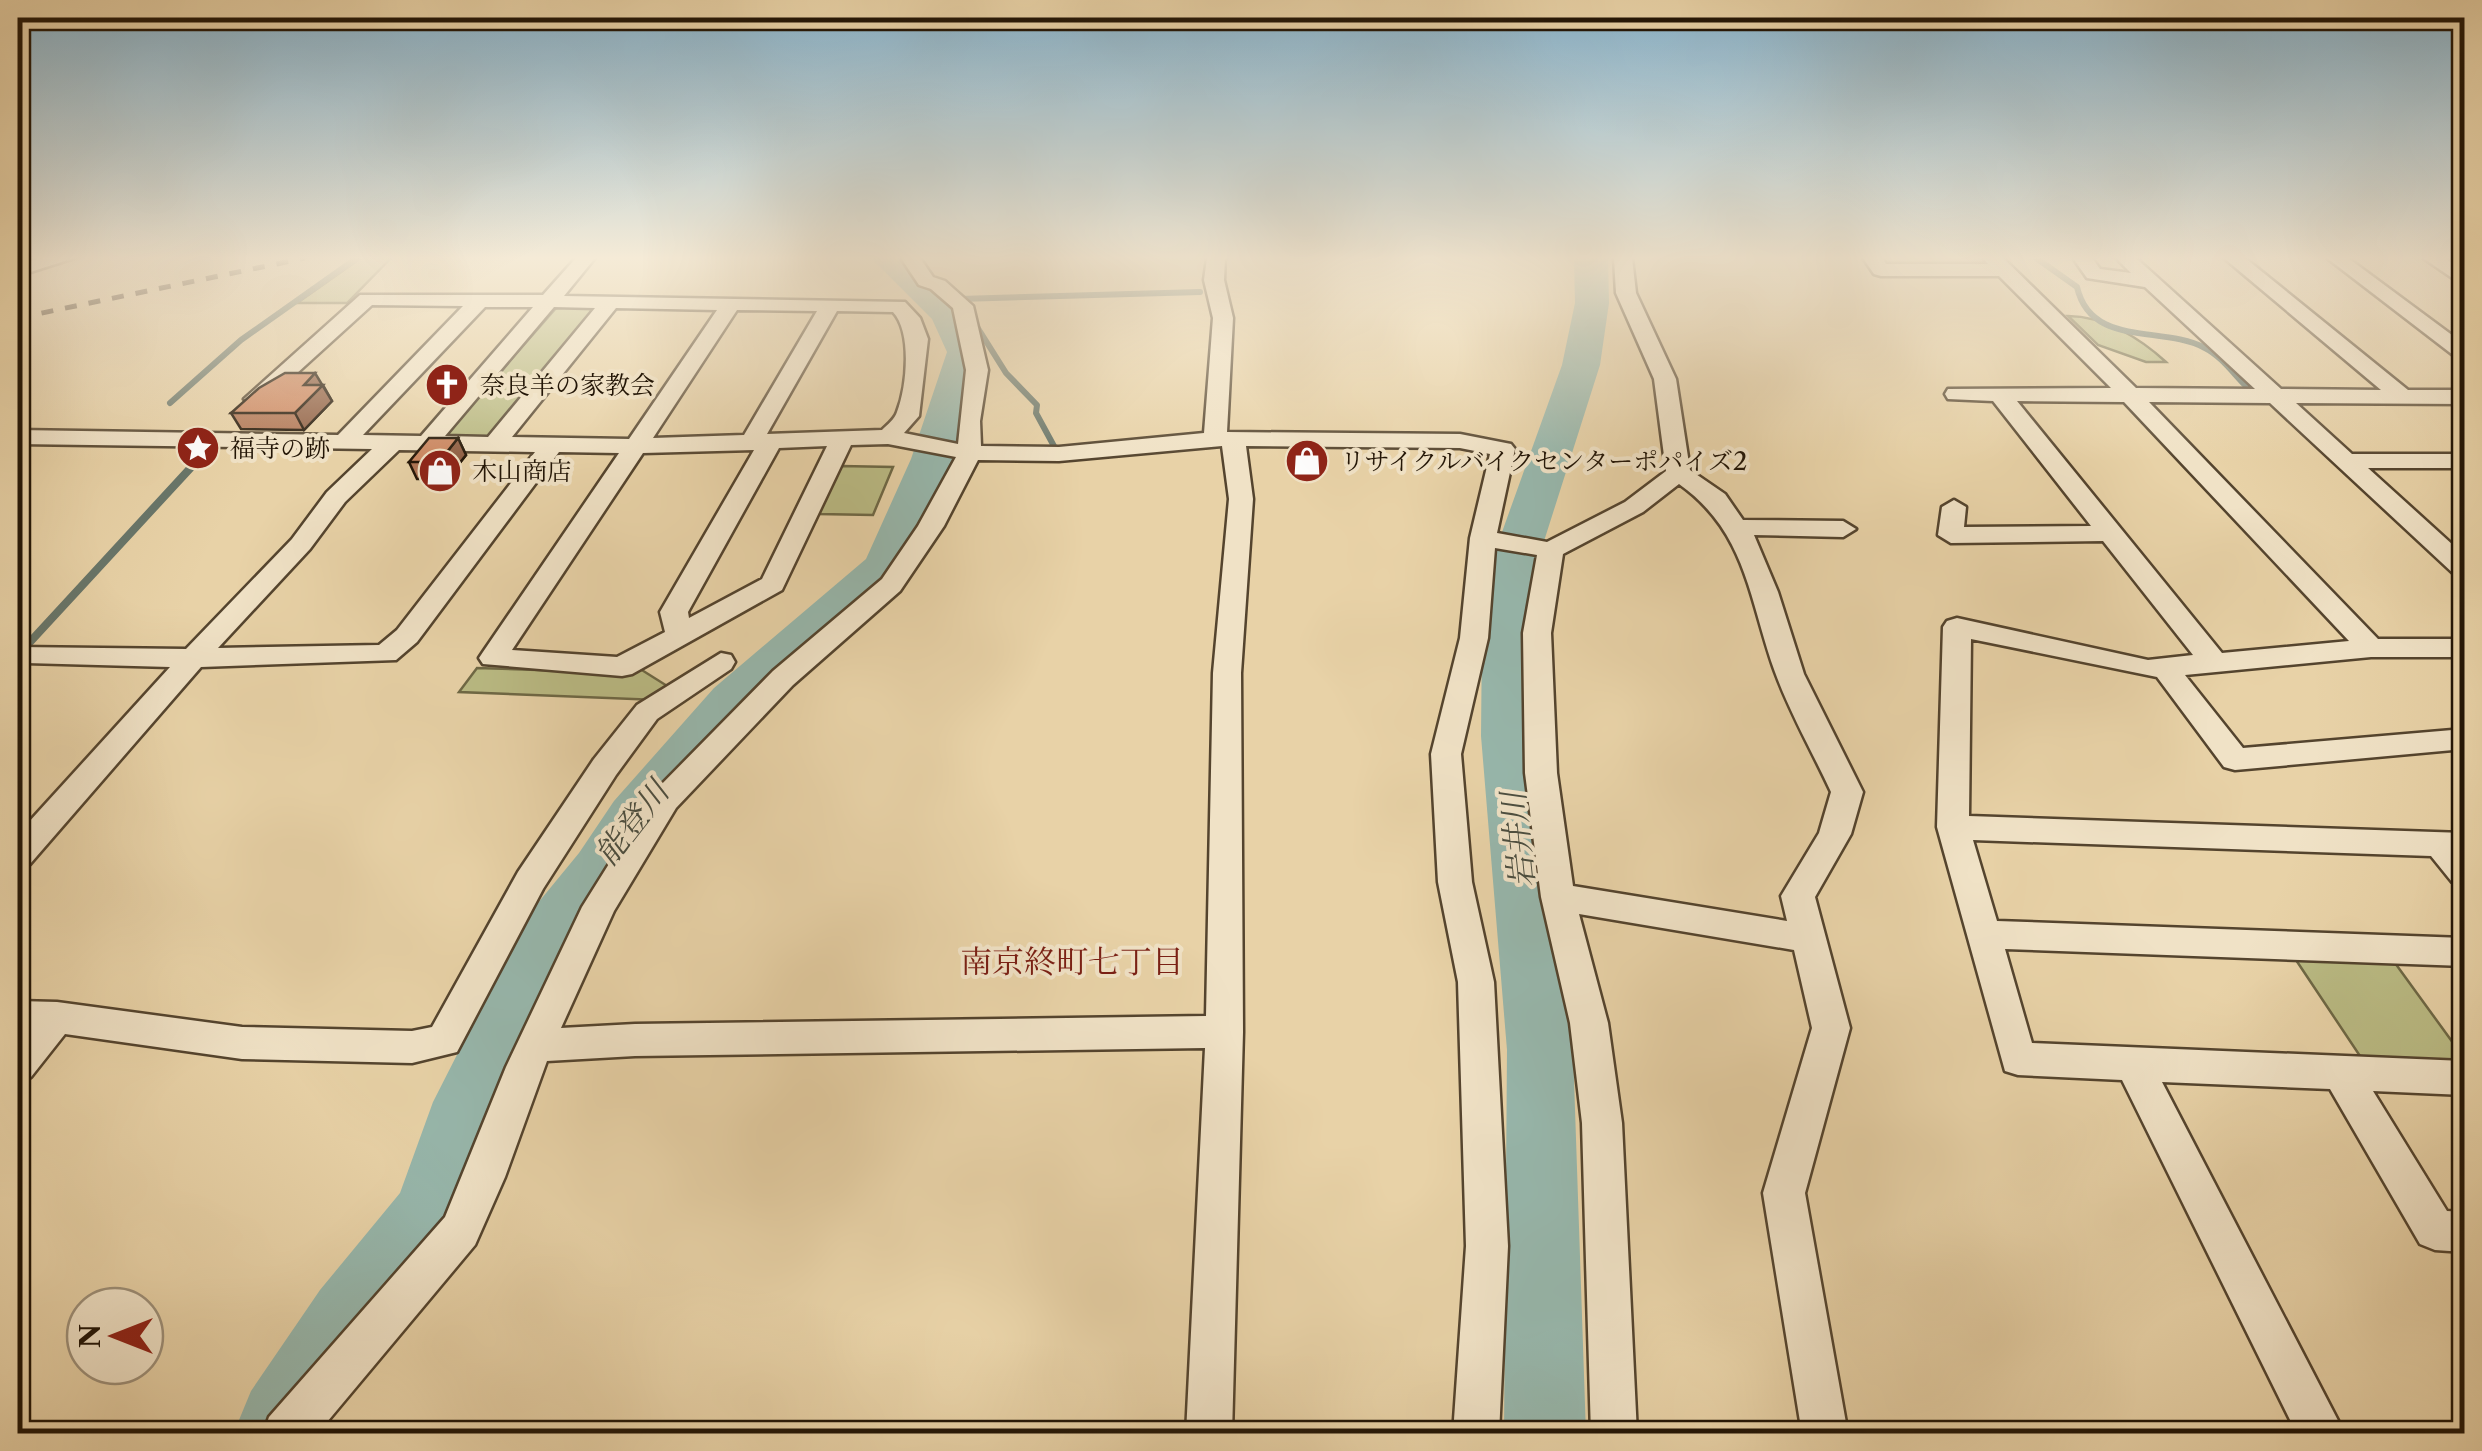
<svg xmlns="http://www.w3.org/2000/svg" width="2482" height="1451" font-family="'Libre Caslon Text','Noto Serif JP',serif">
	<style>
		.green { fill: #babb84; stroke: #6e6845; stroke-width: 2.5 }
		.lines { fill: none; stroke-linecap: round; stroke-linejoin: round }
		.stream-far1 { stroke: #68766a; stroke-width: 6 }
		.stream { stroke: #68766a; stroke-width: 8 }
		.river { fill: #97b7ac; fill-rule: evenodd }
		.minor-casing { stroke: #54442e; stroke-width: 5 }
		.minor { fill: #f0e2c6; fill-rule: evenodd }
		.rail { stroke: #221506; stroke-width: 5; stroke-dasharray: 12 12; stroke-linecap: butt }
		.wall { fill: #b17655; stroke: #221506; stroke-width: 2.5 }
		.shaded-wall { fill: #906045; stroke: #221506; stroke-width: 2.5 }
		.building { fill: #ce8963; stroke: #221506; stroke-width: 2.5 }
		.labels { text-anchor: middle; stroke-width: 8; stroke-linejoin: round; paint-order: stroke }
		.far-poi-label { font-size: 25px; fill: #221506; stroke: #f0e2c6; text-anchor: start }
		.water-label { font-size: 32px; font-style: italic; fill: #4b4e40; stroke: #f0e2c6 }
		.neighbourhood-label { font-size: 32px; fill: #7a1f14; stroke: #f0e2c6 }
	</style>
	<rect width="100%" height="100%" fill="#e8d2a7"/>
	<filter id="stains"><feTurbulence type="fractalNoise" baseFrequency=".002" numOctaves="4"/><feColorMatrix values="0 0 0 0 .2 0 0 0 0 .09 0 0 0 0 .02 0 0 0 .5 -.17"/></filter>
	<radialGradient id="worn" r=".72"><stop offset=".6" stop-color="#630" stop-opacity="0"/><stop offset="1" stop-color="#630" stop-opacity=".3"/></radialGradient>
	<g class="green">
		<polygon points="361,258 391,258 347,303 297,303"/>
		<polygon points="557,307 601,307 493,437 443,437"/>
		<path d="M2068,316C2104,316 2140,338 2166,362H2146L2098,345Z"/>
		<polygon points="841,466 893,467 873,515 819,514"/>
		<polygon points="637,667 672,689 658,700 459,692 477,668 625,673"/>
		<polygon points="2296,960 2395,963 2464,1058 2464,1071 2368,1068"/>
	</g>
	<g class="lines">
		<g class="stream-far1">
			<path d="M2036,258L2077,287C2091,348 2162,325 2205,348C2221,356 2233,373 2246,386"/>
			<polyline points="959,299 1200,292"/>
			<polyline points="974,322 1006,373 1037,405 1036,413 1055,448"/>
			<polyline points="170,403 241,340 357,258"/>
			<polyline points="180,445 189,446 200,457 193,464"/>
		</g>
		<polyline class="stream" points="18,655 196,462"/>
		<g class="river">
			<polygon points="871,258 907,258 957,305 975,330 983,352 953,459 909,566 750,712 654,831 621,885 574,946 501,1102 455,1237 374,1344 318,1434 245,1434 239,1420 251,1391 320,1290 400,1193 433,1102 528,915 579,853 614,801 714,688 866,559 911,459 947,352 932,319"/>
			<polygon points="1574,258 1608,258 1609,303 1600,365 1538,560 1530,632 1533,736 1573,1050 1586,1434 1504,1434 1507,1050 1481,736 1482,632 1492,560 1562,365 1575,303"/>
		</g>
		<g class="minor-casing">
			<g id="minor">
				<polygon points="41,258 74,258 18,276 18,264"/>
				<path d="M576,258H595L564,296L905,302L920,318L928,339L919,416L904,433L958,444L966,370L953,308L931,289L919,285L901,258H920L933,277L945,281L973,306L988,370L980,421L981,446L1059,447L1204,433L1213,318L1204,280L1207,258H1225L1224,280L1233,318L1227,432L1460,434L1511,444L1515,449L1497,533L1547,542L1625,502L1666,471L1654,379L1616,293L1614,258H1632L1636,293L1676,379L1690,470L1725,494L1743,520L1843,521L1856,529L1843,537L1754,535L1778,592L1804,674L1863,792L1851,834L1815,897L1850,1028L1805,1193L1848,1434H1802L1763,1193L1812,1028L1794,950L1579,914L1608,1023L1622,1123L1637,1434H1591L1582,1123L1570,1023L1541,897L1525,773L1523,633L1537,555L1495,548L1488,638L1461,754L1472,882L1494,982L1508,1246L1499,1434H1453L1466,1246L1458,982L1438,882L1431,754L1460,638L1470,538L1490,454L1460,448L1246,446L1253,499L1241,673L1243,1032L1232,1434H1186L1205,1048L635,1056L547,1061L505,1177L475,1245L317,1434H263L269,1417L445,1217L506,1067L582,907L654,792L773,671L882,579L918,526L956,457L888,444L851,445L782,590L632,674L622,676L483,664L479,658L483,652L619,453L559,452L417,642L396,660L201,667L30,864L18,867V834L170,667L26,663L18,661V647L186,649L292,539L327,492L372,449L18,444V430L338,435L463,306L372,305L263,404L255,406L244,399L360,295H543ZM485,307H533L421,436L363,435ZM554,307L595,308L488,437L445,436ZM616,308L717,310L629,439L512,437ZM737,310L817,311L744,435L653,438ZM837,311L893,312C912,332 907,386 897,412C895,419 887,425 882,430L767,434ZM827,446L762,579L689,618L688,612L779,448ZM1222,446L1229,499L1213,673L1206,1016L635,1024L561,1028L614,911L676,808L793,685L900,591L944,526L978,460L1059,461ZM399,450L535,452L397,630L379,645L218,648L310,549L345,502ZM754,450L660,612L665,632L617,657L512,650L643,453ZM1679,484C1747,532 1749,600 1775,672C1790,713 1813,753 1831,792L1819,833L1781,896L1787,921L1573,886L1557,773L1551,633L1563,554L1643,512Z"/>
				<path d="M1863,258H1882L1886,264H1988L1983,258H2003L2136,388L2255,389L2145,287L2087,278L2073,258H2092L2100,269L2131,273L2116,258H2136L2281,389L2381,390L2224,258H2245L2408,390H2464V404L2296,403L2352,454H2464V468H2368L2464,555V577L2455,575L2270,403L2149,402L2378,639H2464V657H2371L2185,675L2243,748L2464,729V749L2235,770L2224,767L2157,677L1971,639L1969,816L2464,833V886L2452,882L2431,856L1973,840L1997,921L2464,938V966L2005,949L2032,1043L2464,1061V1095L2373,1091L2447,1211L2464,1212V1252L2435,1250L2420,1244L2330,1089L2162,1082L2345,1434H2297L2122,1080L2018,1075L2005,1071L1937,827L1943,627L1947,621L1957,618L2148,660L2193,655L2103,541L1951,543L1938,535L1942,507L1954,500L1966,507L1964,527L2091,526L1993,401L1948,399L1945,394L1948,389L2111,388L1999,276H1881L1874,274ZM2017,401L2124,402L2349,641L2222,653Z"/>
				<polygon points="2327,258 2348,258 2464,344 2464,360 2457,358"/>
				<polygon points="2423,258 2445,258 2464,272 2464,286"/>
				<polygon points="721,653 731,655 735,662 731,669 657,719 616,775 543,889 457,1052 412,1063 242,1059 65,1034 31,1077 18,1081 18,1038 23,1032 18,1031 18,1001 57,1002 242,1027 412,1031 432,1027 518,872 594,759 637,705"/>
			</g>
		</g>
		<use href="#minor" class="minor"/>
		<polyline class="rail" points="18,318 305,258"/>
	</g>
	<g class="wall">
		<polygon points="321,385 323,385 332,401 304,430 241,429 231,413"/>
		<polygon points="458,438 466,455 447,479 417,479 409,462"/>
	</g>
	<g class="shaded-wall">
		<polygon points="315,373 332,401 304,430 295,413 304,385"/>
		<polygon points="458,438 466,455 447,479 439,462"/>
	</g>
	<g class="building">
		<polygon points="285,373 315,373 304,385 323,385 295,413 231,413 259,388"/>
		<polygon points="429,438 458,438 439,462 409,462"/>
	</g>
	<linearGradient id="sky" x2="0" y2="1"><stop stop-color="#87b5d0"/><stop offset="0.56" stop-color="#f5ebd7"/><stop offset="1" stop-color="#f5ebd7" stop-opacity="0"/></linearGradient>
	<rect width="2482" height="461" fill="url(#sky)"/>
	<defs>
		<g id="church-disc" transform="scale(2.25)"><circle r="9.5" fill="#8f2418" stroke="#f0e2c6"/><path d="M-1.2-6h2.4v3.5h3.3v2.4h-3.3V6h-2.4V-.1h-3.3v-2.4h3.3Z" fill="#fff"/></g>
		<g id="sight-disc" transform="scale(2.25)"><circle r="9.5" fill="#8f2418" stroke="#f0e2c6"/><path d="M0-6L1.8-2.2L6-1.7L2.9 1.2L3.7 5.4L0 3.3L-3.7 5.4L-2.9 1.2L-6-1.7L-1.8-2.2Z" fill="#fff"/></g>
		<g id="shop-disc" transform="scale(2.25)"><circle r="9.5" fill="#8f2418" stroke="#f0e2c6"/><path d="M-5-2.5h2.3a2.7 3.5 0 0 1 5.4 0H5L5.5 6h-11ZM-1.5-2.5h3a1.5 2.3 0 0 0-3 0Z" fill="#fff"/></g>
	</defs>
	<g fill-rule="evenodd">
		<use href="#church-disc" x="447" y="385"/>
		<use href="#sight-disc" x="198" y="448"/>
		<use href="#shop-disc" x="1307" y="461"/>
		<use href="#shop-disc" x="440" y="471"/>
	</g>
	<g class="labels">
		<g class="far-poi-label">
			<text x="480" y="394">奈良羊の家教会</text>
			<text x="230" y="457">福寺の跡</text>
			<text x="1340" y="470">リサイクルバイクセンターポパイズ2</text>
			<text x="472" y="480">木山商店</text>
		</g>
		<g class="water-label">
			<text transform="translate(632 823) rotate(-52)" y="11">能登川</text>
			<text transform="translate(1518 840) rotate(-96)" y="11">岩井川</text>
		</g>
		<g class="neighbourhood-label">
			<text x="1072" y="973">南京終町七丁目</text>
		</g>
	</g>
	<rect width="2482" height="1451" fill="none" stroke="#e8d2a7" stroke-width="60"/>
	<rect x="20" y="20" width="2442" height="1411" fill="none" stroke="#221506" stroke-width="5"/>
	<rect x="30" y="30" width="2422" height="1391" fill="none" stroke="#221506" stroke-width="2.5"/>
	<g transform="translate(115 1336) rotate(270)"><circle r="48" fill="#f0e2c6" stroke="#9e9079" stroke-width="2.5"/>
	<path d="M0-8L18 38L0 25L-18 38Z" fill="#8f2418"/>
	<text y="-15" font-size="28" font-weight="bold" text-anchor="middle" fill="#221506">N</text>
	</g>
	<rect width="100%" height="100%" filter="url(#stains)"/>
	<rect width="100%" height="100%" fill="url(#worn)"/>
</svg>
